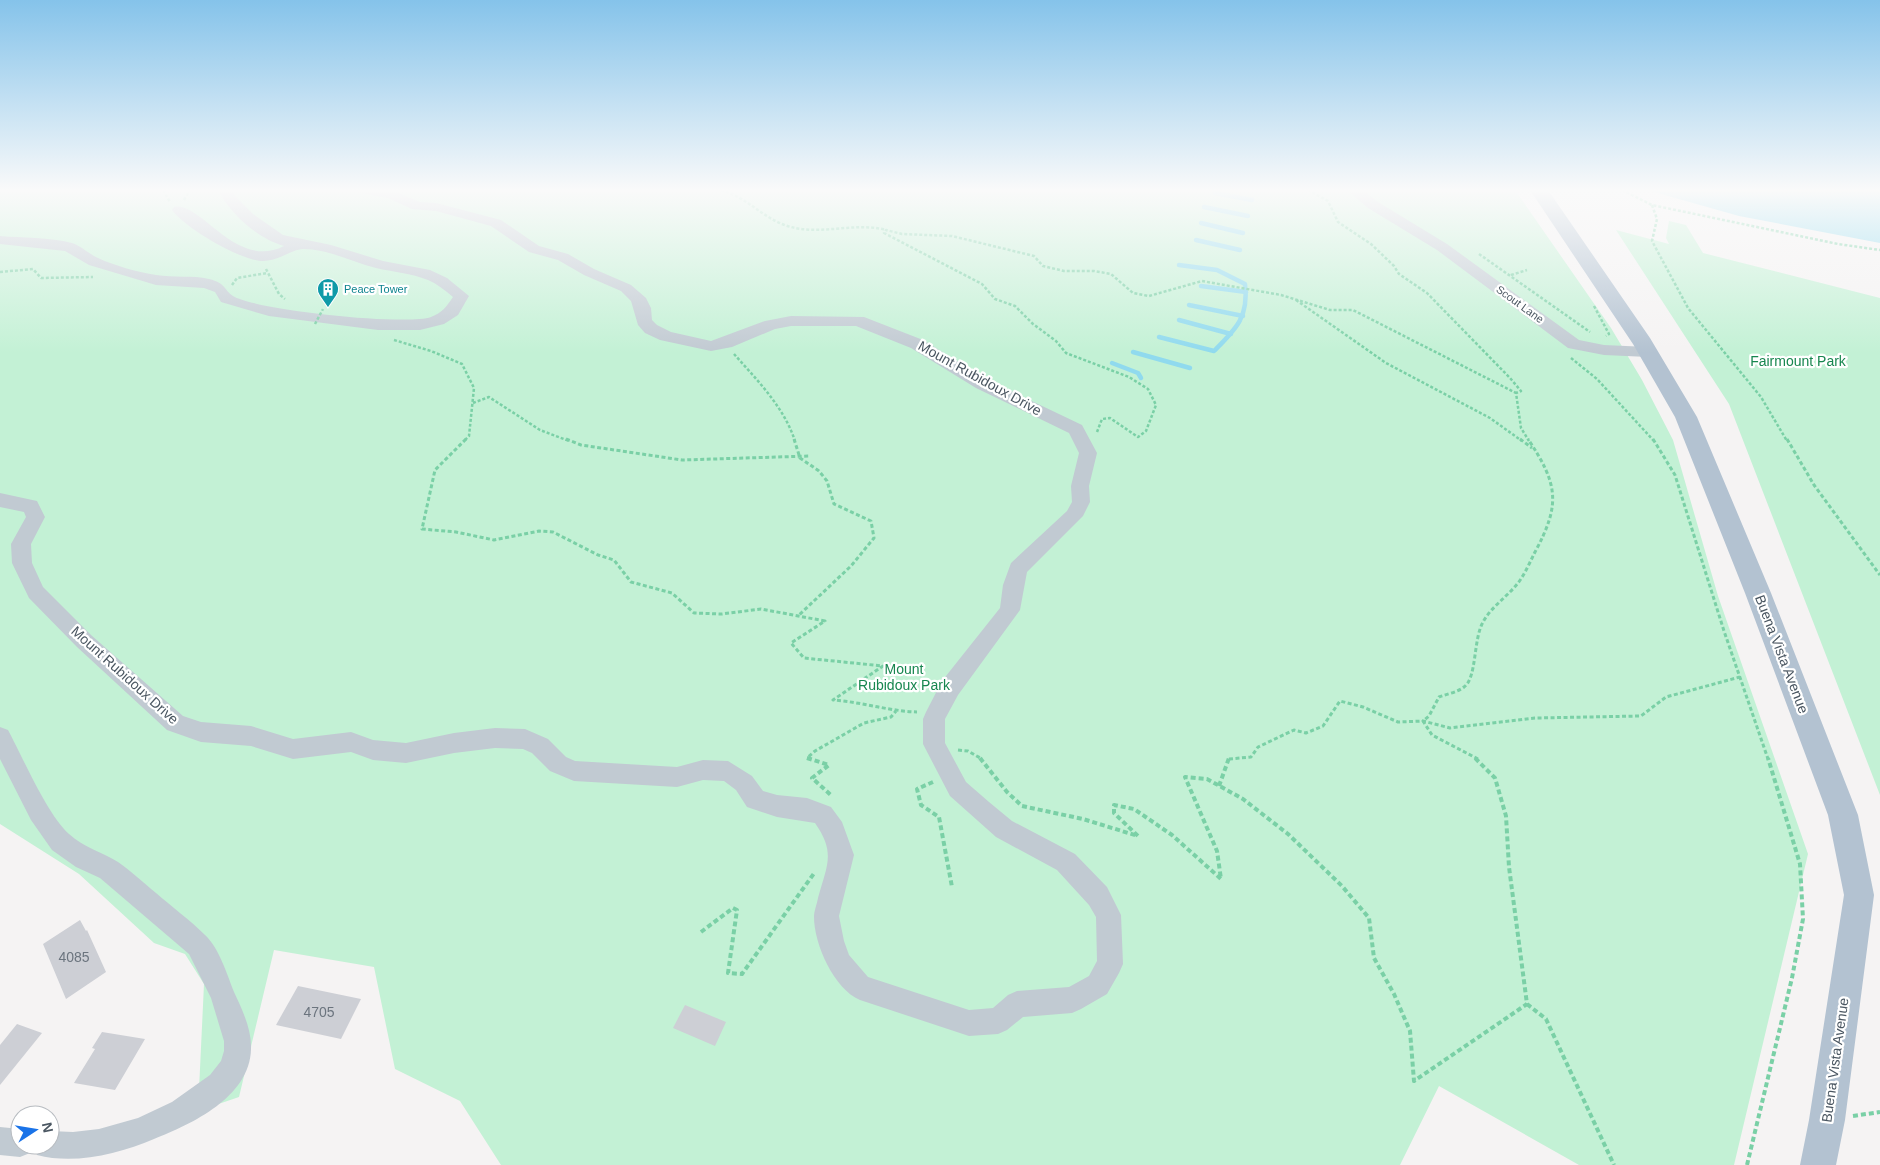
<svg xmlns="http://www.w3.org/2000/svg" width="1880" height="1165" font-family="Arial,sans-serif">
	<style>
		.green { fill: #c3f1d5 }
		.water { fill: #90daee }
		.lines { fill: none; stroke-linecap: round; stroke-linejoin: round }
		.stream { stroke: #90daee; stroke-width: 4.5 }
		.building { fill: #cdcfd5 }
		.path-far2 { stroke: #7ad0a6; stroke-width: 2.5; stroke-dasharray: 3 2; stroke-linecap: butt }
		.path-far1 { stroke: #7ad0a6; stroke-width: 3; stroke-dasharray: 4 2.5; stroke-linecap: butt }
		.path { stroke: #7ad0a6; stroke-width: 4; stroke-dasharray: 5 3; stroke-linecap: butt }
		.minor { fill: #c1cad2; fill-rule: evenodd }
		.major { fill: #b3c2d1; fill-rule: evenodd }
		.path-bridge { stroke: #7ad0a6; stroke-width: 2.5; stroke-dasharray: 3 2; stroke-linecap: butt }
		.labels { text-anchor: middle; stroke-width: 4.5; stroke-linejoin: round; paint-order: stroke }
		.far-culture-label { font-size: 11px; fill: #0d838f; stroke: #fff; text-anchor: start }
		.far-street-label { font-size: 11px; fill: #4a5661; stroke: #fff }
		.park-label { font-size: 14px; fill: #17864f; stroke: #fff }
		.street-label { font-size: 14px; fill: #4a5661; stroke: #fff }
		.near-number-label { font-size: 14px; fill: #6b747e }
	</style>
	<rect width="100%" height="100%" fill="#f5f3f3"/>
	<g class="green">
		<polygon points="0,190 1515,190 1611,328 1642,380 1673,440 1718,596 1808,854 1734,1165 1579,1165 1439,1086 1400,1165 501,1165 460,1101 395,1069 374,967 274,950 239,1097 198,1111 204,984 185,954 154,943 79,874 0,824"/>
		<polygon points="1669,221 1686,225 1703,253 1880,298 1880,795 1729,404 1616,230 1669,244 1666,238"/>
	</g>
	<polygon class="water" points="1647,190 1880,190 1880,243 1739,216"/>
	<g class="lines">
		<g class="stream">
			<polyline points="1215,193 1252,200"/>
			<polyline points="1204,207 1248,216"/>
			<polyline points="1201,223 1243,233"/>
			<polyline points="1196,240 1240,250"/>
			<polyline points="1201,286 1246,292"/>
			<polyline points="1189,305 1243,316"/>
			<polyline points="1179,320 1231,334"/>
			<path d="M1159,337L1214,351C1236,329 1249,317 1245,284L1217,270L1179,265"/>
			<polyline points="1133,352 1190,368"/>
			<polyline points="1112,363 1138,373 1141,378"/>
		</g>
	</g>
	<g class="building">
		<polygon points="80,920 86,931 87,930 106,972 66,999 43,944"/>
		<polygon points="298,986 361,999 341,1039 276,1025"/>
		<polygon points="685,1005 726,1022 715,1046 673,1028"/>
		<polygon points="17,1024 42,1033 0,1085 0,1045"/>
		<polygon points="102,1032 145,1039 115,1090 74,1083 95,1049 92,1048"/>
	</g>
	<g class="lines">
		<g class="path-far2">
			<polyline points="163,190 170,202"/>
			<path d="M721,190C746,197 760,215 782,224C816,238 853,221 886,230"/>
			<polyline points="1308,190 1328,201 1338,222 1371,244 1394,266 1399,274 1427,293 1510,378 1521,391 1516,393 1521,428 1529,441"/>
			<polyline points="1622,190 1652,205 1838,244 1880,250"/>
			<polyline points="184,200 190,190"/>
			<polyline points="1652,205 1657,219 1652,241 1688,308 1761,397 1787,441"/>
			<polyline points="1479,254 1590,332"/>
			<polyline points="266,269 279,294 285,299"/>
			<polyline points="0,272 33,269 41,278 93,277"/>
			<polyline points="1511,275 1527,270"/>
			<polyline points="232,285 237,278 267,273"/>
			<polyline points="1296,300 1386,363 1490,418 1522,441"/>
			<polyline points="1594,306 1609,334 1606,336"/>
			<polyline points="394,340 431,351 462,364 474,388 469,436 464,441"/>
			<path d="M734,354C757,380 784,407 795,441"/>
			<polyline points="1571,358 1597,379 1654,441"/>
			<polyline points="473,403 489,397 540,430 569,441"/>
			<polyline points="1097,432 1102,419 1110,418 1138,437 1146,431 1156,405 1148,389 1129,377 1066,353 1056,341 1033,324 1015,306 995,299 982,284 884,233 886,230 902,234 952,236 1034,256 1043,266 1064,271 1094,271 1111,274 1133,293 1149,296 1202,281 1281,295 1330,310 1353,310 1516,393"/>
		</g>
		<g class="path-far1">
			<path d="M466,439L435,470L422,529L456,532L494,540L539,531L553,532L598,555L614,560L631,582L672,593L694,613L722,614L761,609L825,621L791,643L804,658L883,666L833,700C862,702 888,711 917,712"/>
			<polyline points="566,439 581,445 682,460 809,456"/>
			<polyline points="794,439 800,458 819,471 827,481 834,504 871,521 874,538 851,566 798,616"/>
			<polyline points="1520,439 1532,448"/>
			<polyline points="1653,439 1675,475 1724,631 1768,759"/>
			<polyline points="1787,439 1814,485 1880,575"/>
			<polyline points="958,750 968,751 982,759"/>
			<polyline points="811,759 807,758 815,751 864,723 891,717 896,711"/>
			<polyline points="1229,759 1251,757 1258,747 1294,730 1306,733 1323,726 1340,701 1363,707 1398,722 1423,721 1450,728 1535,718 1641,716 1666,697 1740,677"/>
			<path d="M1478,759L1432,735L1423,721L1429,716L1439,697C1447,694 1458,692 1464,687C1477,678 1473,640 1483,622C1491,607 1507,597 1518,583C1525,574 1530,562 1535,552C1561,504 1558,484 1528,439"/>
		</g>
		<g class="path">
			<polyline points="807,758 829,765 812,778 832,796"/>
			<polyline points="980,758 1007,792 1022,806 1083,819 1138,836 1114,813 1114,805 1134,809 1172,835 1221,879 1217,851 1185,777 1207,779 1243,799 1288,834 1342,886 1369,918 1374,958 1394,994 1410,1031 1414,1081 1527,1004 1509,867 1506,816 1495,778 1475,758"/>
			<polyline points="933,782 917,789 921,805 939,817 952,887"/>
			<polyline points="1219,786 1229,758"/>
			<polyline points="701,932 733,908 737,910 728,973 742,974 815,872"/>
			<polyline points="1527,1004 1546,1019 1614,1165"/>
			<polyline points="1853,1116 1880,1112"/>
			<polyline points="1747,1165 1792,978 1803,919 1800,864 1768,758"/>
		</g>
		<g class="minor">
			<path d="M220,190H234L235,196L253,214L283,235L331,245L383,261L430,270L447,278L469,296L458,315L444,324L420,330H378L269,316L221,302L215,292L204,288L156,285L89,265L65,251L0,244V236C23,238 49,237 72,243C81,246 89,254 98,258C115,266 138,272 156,275C174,278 192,275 209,279C226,283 224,290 233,296C255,310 406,326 431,317C442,313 447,306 453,297C445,290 437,284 428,280C411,273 393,272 376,268C352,262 328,249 303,249C293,249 278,261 263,261C241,261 185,228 172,210L174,207C200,200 236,271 284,246C258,239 232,215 219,192Z"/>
			<path d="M358,190H391L420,202L436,203L501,220L539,246L568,254L594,269L631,285L646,298L651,308L652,320L657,325L671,332L711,341L765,321L791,316L864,317L923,340L988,380L1082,425L1097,453L1089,486L1090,502L1083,516L1027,572L1020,610L958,695L945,719V743L966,782L989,802L1012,821L1075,854L1107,887L1121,915L1123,964L1119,973L1107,994L1081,1009L1072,1013L1023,1017L1007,1030L998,1034L969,1036L860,1000C834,989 814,944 814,917C814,911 817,904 818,898C827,865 836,853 815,823L777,817L747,807L736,790L724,781L703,780L677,787L574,781L550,771L532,753L523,749L495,748L454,753L406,763L373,760L351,752L293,759L251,746L201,742L167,730L77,647L29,598L12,563L11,544L26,517L24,512L0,507V493L37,501L45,517L31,544L32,563L43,587L91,635L183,716L201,722L251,726L293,739L351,732L373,740L406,743L454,733L495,728L525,729L548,739L566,757L575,761L677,767L703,760L728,761L752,776L763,791L777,795L807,798L831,807L842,822L854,855L839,916L844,941L849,955L868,977L969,1010L993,1008L1008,995L1017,991L1069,987L1089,976L1097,961L1096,917L1089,905L1057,870L996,837L950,796L923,744V719L926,712L942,681L1000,608L1003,585L1011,563L1067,511L1072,502L1071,486L1079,453L1069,433L976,388L911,348L856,326H791L775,329L732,347L711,351L660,340L645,333L638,325L631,301L621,291L584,275L558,260L529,252L491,226L436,211L412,209L388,198L360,193Z"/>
			<polygon points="1347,190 1363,190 1378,202 1447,244 1579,340 1604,345 1648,347 1654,348 1656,352 1654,356 1648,357 1604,355 1568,348 1437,250 1368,208"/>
			<path d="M0,727L8,730C23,758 47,814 69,834C83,847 102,852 118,862C131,871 144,883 156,893C172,907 190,920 205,935C219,948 227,974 234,992C242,1009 252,1030 251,1049C250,1097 192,1124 154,1139C119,1154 74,1165 37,1155L33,1146L30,1153L20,1157L0,1155V1127L20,1129V1145H50V1131L73,1132L99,1129L138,1118L172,1102L210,1075L221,1061L224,1051V1041L211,998L189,954L100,878L76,867L52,850L31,820L0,759Z"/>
		</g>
		<polygon class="major" points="1530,190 1548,190 1650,338 1697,417 1771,593 1858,815 1874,895 1845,1120 1836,1165 1800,1165 1809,1120 1844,895 1828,815 1745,593 1675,417 1633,344"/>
		<polyline class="path-bridge" points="315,324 323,309"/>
	</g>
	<linearGradient id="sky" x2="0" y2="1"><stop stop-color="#85c3ea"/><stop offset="0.54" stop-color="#fafafa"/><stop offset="1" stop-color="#fafafa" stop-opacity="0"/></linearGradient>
	<rect width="1880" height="353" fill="url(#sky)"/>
	<defs>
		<g id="building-pin" transform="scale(1.125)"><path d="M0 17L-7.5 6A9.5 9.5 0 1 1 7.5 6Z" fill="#0f9aa8" stroke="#fff"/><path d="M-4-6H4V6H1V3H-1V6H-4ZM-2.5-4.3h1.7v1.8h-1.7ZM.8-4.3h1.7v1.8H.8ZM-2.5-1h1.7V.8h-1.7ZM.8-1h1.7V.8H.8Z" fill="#fff"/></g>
	</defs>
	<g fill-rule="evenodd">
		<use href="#building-pin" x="328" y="289"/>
	</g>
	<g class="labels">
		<g class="far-culture-label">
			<text x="344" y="293">Peace Tower</text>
		</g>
		<g class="far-street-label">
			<text transform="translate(1520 304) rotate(36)" y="4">Scout Lane</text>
		</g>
		<g class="park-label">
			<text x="1798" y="366">Fairmount Park</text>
			<text x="904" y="674">Mount<tspan x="904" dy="16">Rubidoux Park</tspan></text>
		</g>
		<g class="street-label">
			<text transform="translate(980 378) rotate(29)" y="5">Mount Rubidoux Drive</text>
			<text transform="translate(1782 654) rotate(69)" y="5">Buena Vista Avenue</text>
			<text transform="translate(125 675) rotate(42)" y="5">Mount Rubidoux Drive</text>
			<text transform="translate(1835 1060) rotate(-82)" y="5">Buena Vista Avenue</text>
		</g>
		<g class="near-number-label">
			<text x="74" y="962">4085</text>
			<text x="319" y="1017">4705</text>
		</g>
	</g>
	<g transform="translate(35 1130) rotate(78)"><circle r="24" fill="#ffffff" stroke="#b7bbc0"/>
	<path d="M0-4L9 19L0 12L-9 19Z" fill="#1a73e8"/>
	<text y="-8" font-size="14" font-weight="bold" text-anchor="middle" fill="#4a5661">N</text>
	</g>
</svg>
